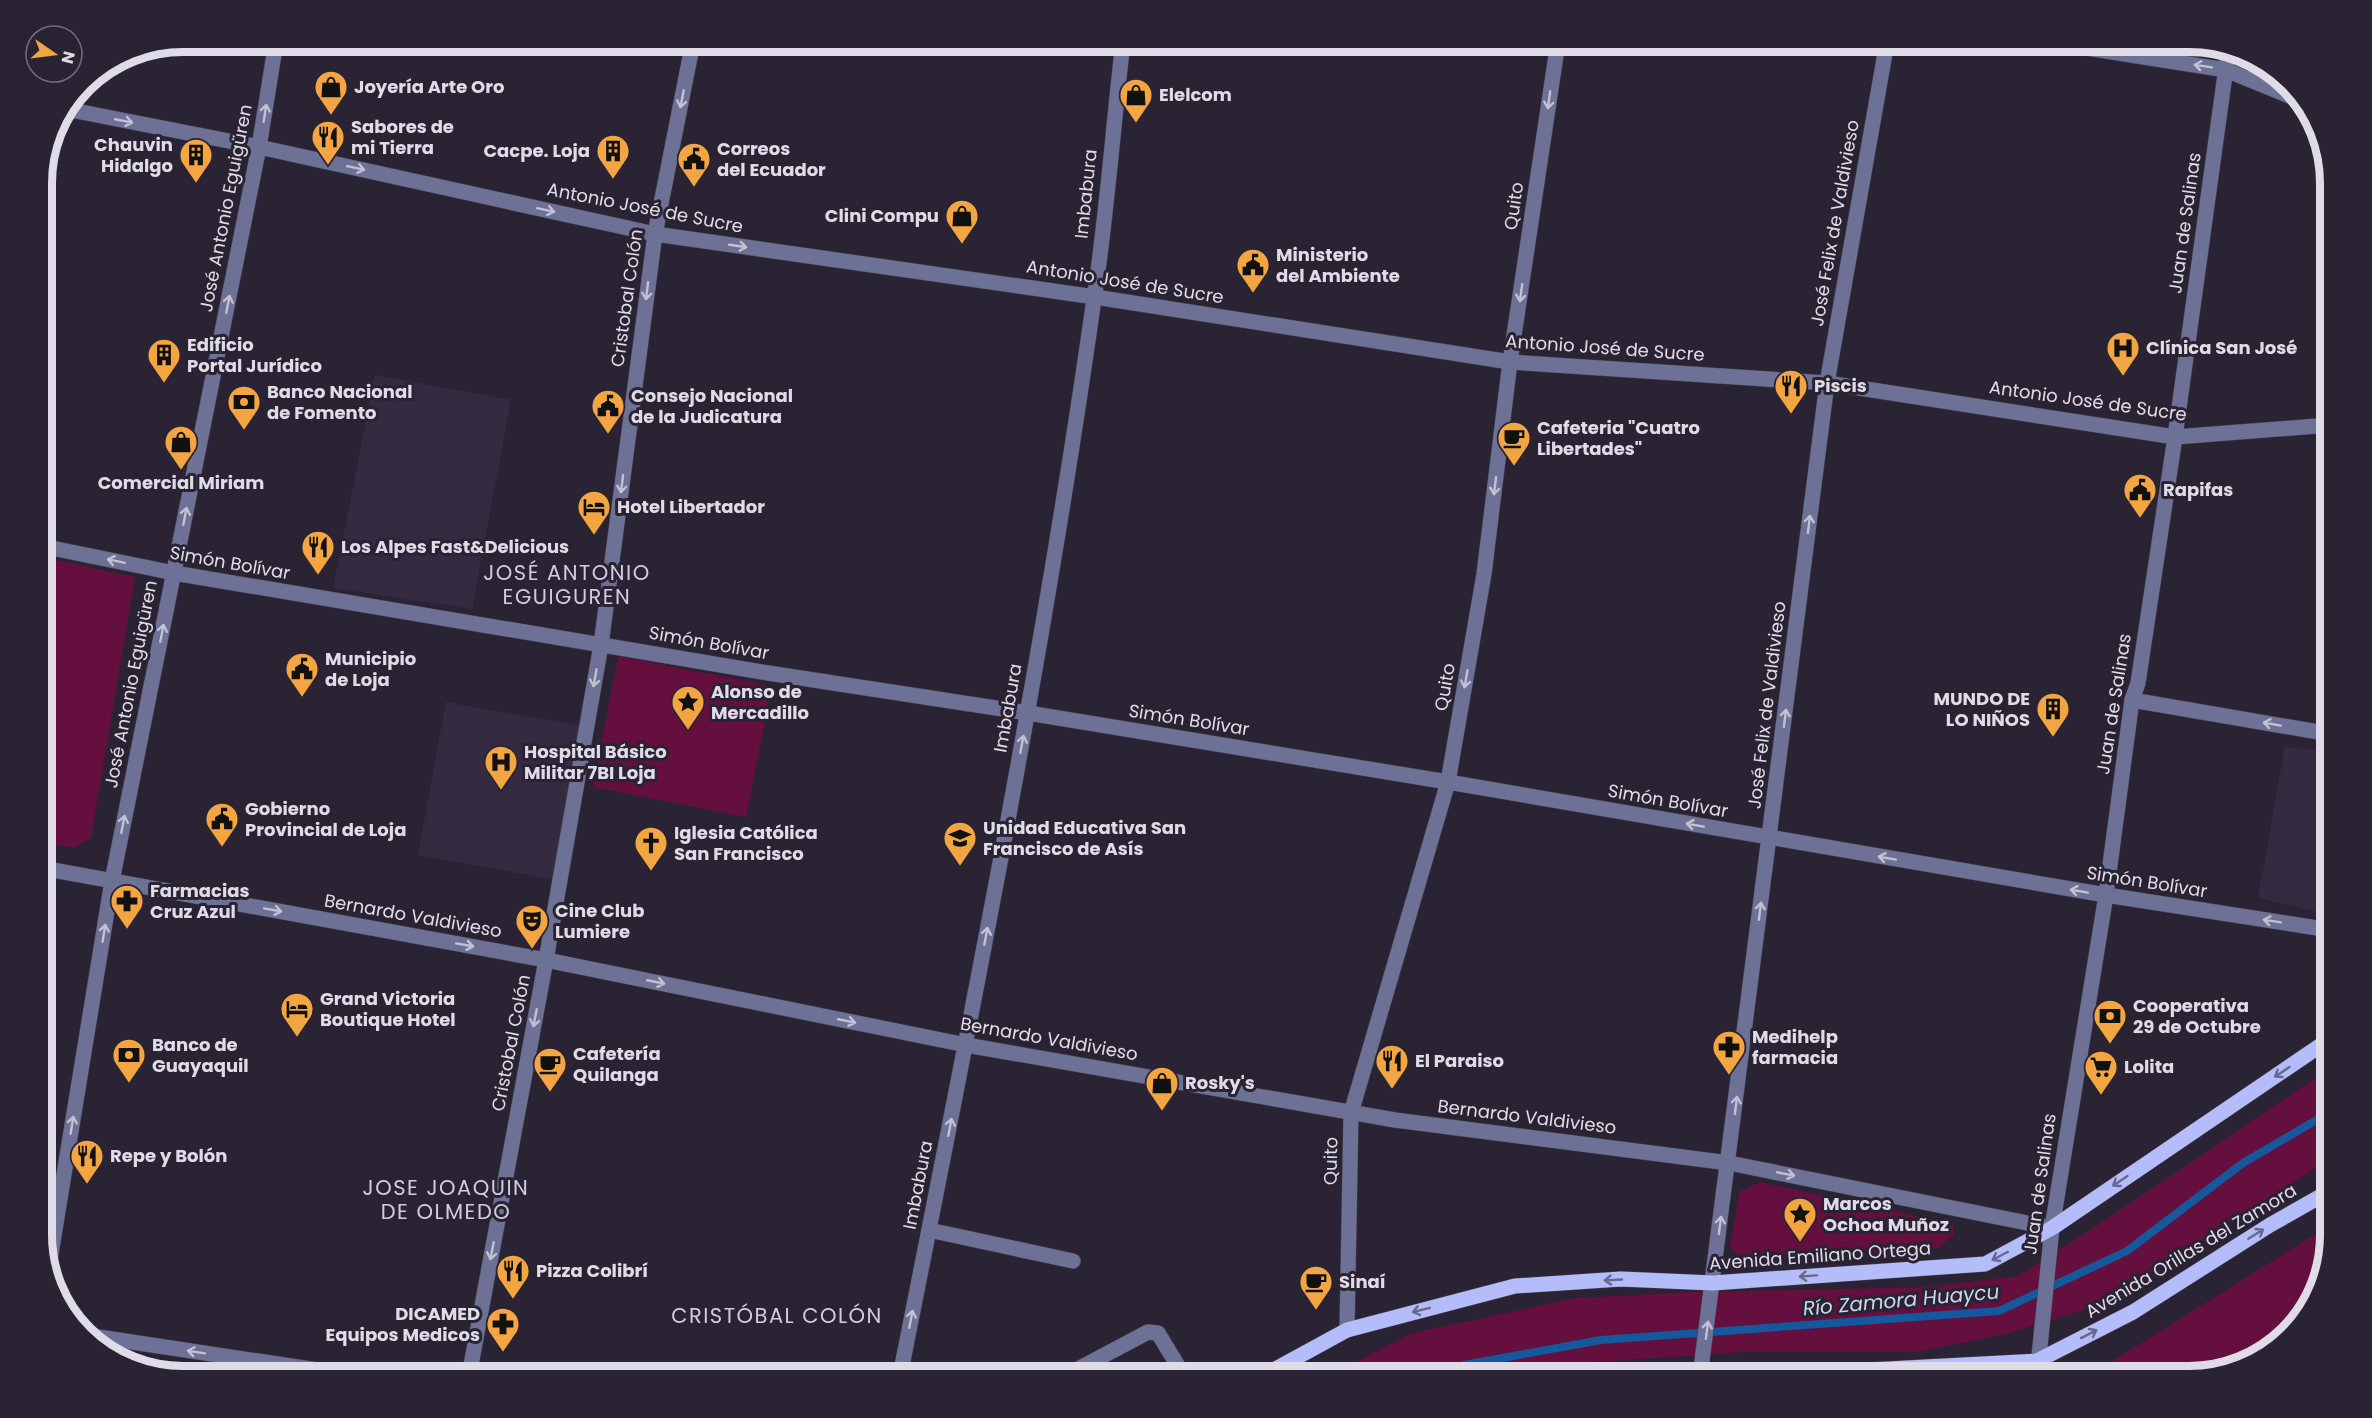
<svg xmlns="http://www.w3.org/2000/svg" width="2372" height="1418" font-family="Poppins,sans-serif">
	<style>
		.built { fill: #342b41 }
		.green { fill: #640f3d }
		.lines { fill: none; stroke-linecap: round; stroke-linejoin: round }
		.stream { stroke: #15589c; stroke-width: 8 }
		.minor-casing { stroke: #474150; stroke-width: 16 }
		.major-casing { stroke: #474150; stroke-width: 16 }
		.minor { stroke: #6c7195; stroke-width: 15 }
		.major { stroke: #b4bcf9; stroke-width: 15 }
		.oneway { stroke: #c3c1d2 }
		.oneway2 { stroke: #68688c }
		.labels { text-anchor: middle; stroke-width: 6; stroke-linejoin: round; paint-order: stroke }
		.poi-label { font-size: 18px; font-weight: bold; fill: #e0dce7; stroke: #2a2333; text-anchor: start }
		.street-label { font-size: 18px; fill: #e0dce7; stroke: #2a2333 }
		.water-label { font-size: 20px; font-style: italic; fill: #c9d9ec; stroke: #2a2333 }
		.quarter-label { font-size: 21px; letter-spacing: 1.5px; fill: #d3cbe1; stroke: #2a2333 }
		.rim { fill: none; stroke: #e0dce7; stroke-width: 8 }
	</style>
	<rect width="100%" height="100%" fill="#2a2333"/>
	<g class="built">
		<polygon points="375,375 511,400 472,609 333,588"/>
		<polygon points="446,702 584,726 557,880 418,855"/>
		<polygon points="2285,746 2330,753 2330,915 2258,898"/>
	</g>
	<g class="green">
		<polygon points="42,557 135,577 91,838 74,848 42,842"/>
		<polygon points="618,656 772,686 746,817 593,787"/>
		<polygon points="2330,1068 2330,1159 2104,1304 2006,1334 1917,1352 1747,1352 1548,1365 1497,1376 1328,1376 1412,1333 1576,1298 1692,1292 1927,1287 2018,1276 2098,1225"/>
		<polygon points="1760,1182 1953,1224 1954,1234 1939,1248 1747,1263 1730,1247 1739,1192"/>
		<polygon points="2330,1225 2330,1235 2311,1305 2259,1357 2189,1376 2093,1376 2095,1372"/>
	</g>
	<g class="lines">
		<polyline class="stream" points="1422,1376 1464,1365 1601,1340 1999,1311 2127,1251 2243,1163 2330,1112"/>
		<g class="minor-casing">
			<g id="minor">
				<polyline points="2049,42 2226,70 2297,99"/>
				<polyline points="66,109 259,147 655,234 1095,297 1510,362 1827,383 2175,437 2330,425"/>
				<polyline points="42,546 174,573 768,673 1028,713 1448,782 2106,895 2330,930"/>
				<polyline points="2132,700 2330,734"/>
				<polyline points="42,868 546,960 966,1045 1395,1120 1729,1163 2052,1228"/>
				<polyline points="929,1230 1073,1261"/>
				<polyline points="49,1266 112,881 259,147 276,42"/>
				<polyline points="1347,1330 1351,1113 1448,782 1484,574 1510,362 1558,42"/>
				<polyline points="92,1336 357,1376"/>
				<polyline points="469,1376 546,960 601,645 655,234 693,42"/>
				<path d="M900,1376C971,1018 1043,660 1094,299C1107,214 1113,127 1123,42"/>
				<polyline points="1065,1376 1148,1332 1158,1333 1184,1376"/>
				<polyline points="1700,1376 1827,383 1887,42"/>
				<polyline points="2037,1376 2052,1228 2106,895 2132,700 2138,683 2175,437 2228,53"/>
			</g>
		</g>
		<g class="major-casing">
			<g id="major">
				<polyline points="1263,1376 1347,1330 1515,1286 1621,1279 1713,1283 1985,1264 2052,1228 2330,1039"/>
				<polyline points="1753,1376 2037,1361 2133,1312 2270,1225 2330,1191"/>
			</g>
		</g>
		<use href="#minor" class="minor"/>
		<use href="#major" class="major"/>
	</g>
	<defs><path id="oneway-shaft" d="M-6 0H5M1.5-3L5.5 0L1.5 3" fill="none" stroke-width="1.6" stroke-linecap="round" stroke-linejoin="round" transform="scale(1.5)"/></defs>
	<g class="oneway">
		<use href="#oneway-shaft" transform="translate(2203 66) rotate(-171)"/>
		<use href="#oneway-shaft" transform="translate(682 99) rotate(101)"/>
		<use href="#oneway-shaft" transform="translate(1549 100) rotate(98)"/>
		<use href="#oneway-shaft" transform="translate(265 113) rotate(-81)"/>
		<use href="#oneway-shaft" transform="translate(124 121) rotate(11)"/>
		<use href="#oneway-shaft" transform="translate(356 168) rotate(12)"/>
		<use href="#oneway-shaft" transform="translate(546 210) rotate(12)"/>
		<use href="#oneway-shaft" transform="translate(738 246) rotate(8)"/>
		<use href="#oneway-shaft" transform="translate(647 291) rotate(97)"/>
		<use href="#oneway-shaft" transform="translate(1521 293) rotate(98)"/>
		<use href="#oneway-shaft" transform="translate(228 304) rotate(-79)"/>
		<use href="#oneway-shaft" transform="translate(622 484) rotate(97)"/>
		<use href="#oneway-shaft" transform="translate(1495 486) rotate(97)"/>
		<use href="#oneway-shaft" transform="translate(185 516) rotate(-79)"/>
		<use href="#oneway-shaft" transform="translate(1809 524) rotate(-83)"/>
		<use href="#oneway-shaft" transform="translate(116 561) rotate(-168)"/>
		<use href="#oneway-shaft" transform="translate(162 633) rotate(-79)"/>
		<use href="#oneway-shaft" transform="translate(595 678) rotate(100)"/>
		<use href="#oneway-shaft" transform="translate(1466 679) rotate(100)"/>
		<use href="#oneway-shaft" transform="translate(1785 718) rotate(-83)"/>
		<use href="#oneway-shaft" transform="translate(2272 724) rotate(-170)"/>
		<use href="#oneway-shaft" transform="translate(1022 744) rotate(-79)"/>
		<use href="#oneway-shaft" transform="translate(123 824) rotate(-79)"/>
		<use href="#oneway-shaft" transform="translate(1695 825) rotate(-170)"/>
		<use href="#oneway-shaft" transform="translate(1887 858) rotate(-170)"/>
		<use href="#oneway-shaft" transform="translate(2079 891) rotate(-170)"/>
		<use href="#oneway-shaft" transform="translate(273 910) rotate(10)"/>
		<use href="#oneway-shaft" transform="translate(1760 911) rotate(-83)"/>
		<use href="#oneway-shaft" transform="translate(2272 921) rotate(-171)"/>
		<use href="#oneway-shaft" transform="translate(104 933) rotate(-81)"/>
		<use href="#oneway-shaft" transform="translate(986 936) rotate(-79)"/>
		<use href="#oneway-shaft" transform="translate(465 945) rotate(10)"/>
		<use href="#oneway-shaft" transform="translate(656 982) rotate(11)"/>
		<use href="#oneway-shaft" transform="translate(535 1018) rotate(101)"/>
		<use href="#oneway-shaft" transform="translate(847 1021) rotate(11)"/>
		<use href="#oneway-shaft" transform="translate(1736 1105) rotate(-83)"/>
		<use href="#oneway-shaft" transform="translate(72 1125) rotate(-81)"/>
		<use href="#oneway-shaft" transform="translate(950 1127) rotate(-79)"/>
		<use href="#oneway-shaft" transform="translate(1786 1174) rotate(11)"/>
		<use href="#oneway-shaft" transform="translate(1720 1225) rotate(-83)"/>
		<use href="#oneway-shaft" transform="translate(492 1251) rotate(101)"/>
		<use href="#oneway-shaft" transform="translate(911 1319) rotate(-79)"/>
		<use href="#oneway-shaft" transform="translate(1707 1330) rotate(-82)"/>
		<use href="#oneway-shaft" transform="translate(196 1352) rotate(-171)"/>
	</g>
	<g class="oneway2">
		<use href="#oneway-shaft" transform="translate(2282 1072) rotate(146)"/>
		<use href="#oneway-shaft" transform="translate(2120 1181) rotate(146)"/>
		<use href="#oneway-shaft" transform="translate(2256 1234) rotate(-32)"/>
		<use href="#oneway-shaft" transform="translate(2000 1256) rotate(152)"/>
		<use href="#oneway-shaft" transform="translate(1808 1276) rotate(176)"/>
		<use href="#oneway-shaft" transform="translate(1613 1280) rotate(177)"/>
		<use href="#oneway-shaft" transform="translate(1421 1310) rotate(166)"/>
		<use href="#oneway-shaft" transform="translate(2089 1334) rotate(-27)"/>
	</g>
	<defs>
		<g id="shop-pin" transform="scale(1.725)"><path d="M0 17L-7.5 6A9.5 9.5 0 1 1 7.5 6Z" fill="#f2a541" stroke="#2a2333"/><path d="M-5-2.5h2.3a2.7 3.5 0 0 1 5.4 0H5L5.5 6h-11ZM-1.5-2.5h3a1.5 2.3 0 0 0-3 0Z" fill="#111"/></g>
		<g id="restaurant-pin" transform="scale(1.725)"><path d="M0 17L-7.5 6A9.5 9.5 0 1 1 7.5 6Z" fill="#f2a541" stroke="#2a2333"/><path d="M-5-6h1v4h1v-4h1v4h1v-4h1v5L-1.5 .5V6h-2V.5L-5-1ZM5-6V6H3V1.5H1.5Q1.5-4 5-6Z" fill="#111"/></g>
		<g id="building-pin" transform="scale(1.725)"><path d="M0 17L-7.5 6A9.5 9.5 0 1 1 7.5 6Z" fill="#f2a541" stroke="#2a2333"/><path d="M-4-6H4V6H1V3H-1V6H-4ZM-2.5-4.3h1.7v1.8h-1.7ZM.8-4.3h1.7v1.8H.8ZM-2.5-1h1.7V.8h-1.7ZM.8-1h1.7V.8H.8Z" fill="#111"/></g>
		<g id="civic-pin" transform="scale(1.725)"><path d="M0 17L-7.5 6A9.5 9.5 0 1 1 7.5 6Z" fill="#f2a541" stroke="#2a2333"/><path d="M-.6-6.5H3V-4.5H.6V-3L4-1V1h2V6H-6V1h2V-1L-.6-3ZM-1.2 2.5V6h2.4V2.5Z" fill="#111"/></g>
		<g id="hospital-pin" transform="scale(1.725)"><path d="M0 17L-7.5 6A9.5 9.5 0 1 1 7.5 6Z" fill="#f2a541" stroke="#2a2333"/><path d="M-5-5h3v3.5h4V-5h3V5h-3V1.5h-4V5h-3Z" fill="#111"/></g>
		<g id="bank-pin" transform="scale(1.725)"><path d="M0 17L-7.5 6A9.5 9.5 0 1 1 7.5 6Z" fill="#f2a541" stroke="#2a2333"/><path d="M-6-4H6V4H-6ZM0-2.3a2.3 2.3 0 1 0 0 4.6a2.3 2.3 0 1 0 0-4.6Z" fill="#111"/></g>
		<g id="cafe-pin" transform="scale(1.725)"><path d="M0 17L-7.5 6A9.5 9.5 0 1 1 7.5 6Z" fill="#f2a541" stroke="#2a2333"/><path d="M-5.5-4.5H6V0H3Q3 3.5 0 3.5H-2.5Q-5.5 3.5-5.5 0ZM3-3.2v2h1.7v-2ZM-6 4.5H4V6H-6Z" fill="#111"/></g>
		<g id="hotel-pin" transform="scale(1.725)"><path d="M0 17L-7.5 6A9.5 9.5 0 1 1 7.5 6Z" fill="#f2a541" stroke="#2a2333"/><path d="M-6-4.5h1.5V1H6V5H4.5V3h-9V5H-6ZM-4 0a1.8 1.8 0 1 1 3.6 0ZM.5 0V-2.5h3Q6-2.5 6 0Z" fill="#111"/></g>
		<g id="sight-pin" transform="scale(1.725)"><path d="M0 17L-7.5 6A9.5 9.5 0 1 1 7.5 6Z" fill="#f2a541" stroke="#2a2333"/><path d="M0-6L1.8-2.2L6-1.7L2.9 1.2L3.7 5.4L0 3.3L-3.7 5.4L-2.9 1.2L-6-1.7L-1.8-2.2Z" fill="#111"/></g>
		<g id="university-pin" transform="scale(1.725)"><path d="M0 17L-7.5 6A9.5 9.5 0 1 1 7.5 6Z" fill="#f2a541" stroke="#2a2333"/><path d="M0-5L7-2L0 1L-7-2ZM-4 1L0 2.5L4 1V4Q0 6-4 4Z" fill="#111"/></g>
		<g id="church-pin" transform="scale(1.725)"><path d="M0 17L-7.5 6A9.5 9.5 0 1 1 7.5 6Z" fill="#f2a541" stroke="#2a2333"/><path d="M-1.2-6h2.4v3.5h3.3v2.4h-3.3V6h-2.4V-.1h-3.3v-2.4h3.3Z" fill="#111"/></g>
		<g id="pharmacy-pin" transform="scale(1.725)"><path d="M0 17L-7.5 6A9.5 9.5 0 1 1 7.5 6Z" fill="#f2a541" stroke="#2a2333"/><path d="M-2-6h4v4h4v4h-4v4h-4v-4h-4v-4h4Z" fill="#111"/></g>
		<g id="theatre-pin" transform="scale(1.725)"><path d="M0 17L-7.5 6A9.5 9.5 0 1 1 7.5 6Z" fill="#f2a541" stroke="#2a2333"/><path d="M-5-5.5Q0-4 5-5.5V0Q5 5 0 6Q-5 5-5 0ZM-3.3-2.5H-1v1.5H-3.3ZM1-2.5H3.3v1.5H1ZM-2.8 1Q0 5.5 2.8 1Z" fill="#111"/></g>
		<g id="supermarket-pin" transform="scale(1.725)"><path d="M0 17L-7.5 6A9.5 9.5 0 1 1 7.5 6Z" fill="#f2a541" stroke="#2a2333"/><path d="M-6-5.5h2.5l.6 2H6L4.5 2H-2.5L-4.4-4H-6ZM-1.5 3.2a1.3 1.3 0 1 0 .1 0ZM3 3.2a1.3 1.3 0 1 0 .1 0Z" fill="#111"/></g>
	</defs>
	<g fill-rule="evenodd">
		<use href="#shop-pin" x="331" y="87"/>
		<use href="#shop-pin" x="1136" y="95"/>
		<use href="#restaurant-pin" x="328" y="137"/>
		<use href="#building-pin" x="613" y="151"/>
		<use href="#building-pin" x="196" y="155"/>
		<use href="#civic-pin" x="694" y="159"/>
		<use href="#shop-pin" x="962" y="216"/>
		<use href="#civic-pin" x="1253" y="265"/>
		<use href="#hospital-pin" x="2123" y="348"/>
		<use href="#building-pin" x="164" y="355"/>
		<use href="#restaurant-pin" x="1791" y="386"/>
		<use href="#bank-pin" x="244" y="402"/>
		<use href="#civic-pin" x="608" y="406"/>
		<use href="#cafe-pin" x="1514" y="438"/>
		<use href="#shop-pin" x="181" y="442"/>
		<use href="#civic-pin" x="2140" y="490"/>
		<use href="#hotel-pin" x="594" y="507"/>
		<use href="#restaurant-pin" x="318" y="547"/>
		<use href="#civic-pin" x="302" y="669"/>
		<use href="#sight-pin" x="688" y="702"/>
		<use href="#building-pin" x="2053" y="709"/>
		<use href="#hospital-pin" x="501" y="762"/>
		<use href="#civic-pin" x="222" y="819"/>
		<use href="#university-pin" x="960" y="838"/>
		<use href="#church-pin" x="651" y="843"/>
		<use href="#pharmacy-pin" x="127" y="901"/>
		<use href="#theatre-pin" x="532" y="921"/>
		<use href="#hotel-pin" x="297" y="1009"/>
		<use href="#bank-pin" x="2110" y="1016"/>
		<use href="#pharmacy-pin" x="1729" y="1047"/>
		<use href="#bank-pin" x="129" y="1055"/>
		<use href="#restaurant-pin" x="1392" y="1061"/>
		<use href="#cafe-pin" x="550" y="1064"/>
		<use href="#supermarket-pin" x="2101" y="1067"/>
		<use href="#shop-pin" x="1162" y="1083"/>
		<use href="#restaurant-pin" x="87" y="1156"/>
		<use href="#sight-pin" x="1800" y="1214"/>
		<use href="#restaurant-pin" x="513" y="1271"/>
		<use href="#cafe-pin" x="1316" y="1282"/>
		<use href="#pharmacy-pin" x="503" y="1324"/>
	</g>
	<g class="labels">
		<g class="poi-label">
			<text x="354" y="93">Joyería Arte Oro</text>
			<text x="1159" y="101">Elelcom</text>
			<text x="351" y="133">Sabores de<tspan x="351" dy="21">mi Tierra</tspan></text>
			<text x="173" y="151" text-anchor="end">Chauvin<tspan x="173" dy="21">Hidalgo</tspan></text>
			<text x="717" y="155">Correos<tspan x="717" dy="21">del Ecuador</tspan></text>
			<text x="590" y="157" text-anchor="end">Cacpe. Loja</text>
			<text x="939" y="222" text-anchor="end">Clini Compu</text>
			<text x="1276" y="261">Ministerio<tspan x="1276" dy="21">del Ambiente</tspan></text>
			<text x="187" y="351">Edificio<tspan x="187" dy="21">Portal Jurídico</tspan></text>
			<text x="2146" y="354">Clínica San José</text>
			<text x="1814" y="392">Piscis</text>
			<text x="267" y="398">Banco Nacional<tspan x="267" dy="21">de Fomento</tspan></text>
			<text x="631" y="402">Consejo Nacional<tspan x="631" dy="21">de la Judicatura</tspan></text>
			<text x="1537" y="434">Cafeteria "Cuatro<tspan x="1537" dy="21">Libertades"</tspan></text>
			<text x="181" y="489" text-anchor="middle">Comercial Miriam</text>
			<text x="2163" y="496">Rapifas</text>
			<text x="617" y="513">Hotel Libertador</text>
			<text x="341" y="553">Los Alpes Fast&amp;Delicious</text>
			<text x="325" y="665">Municipio<tspan x="325" dy="21">de Loja</tspan></text>
			<text x="711" y="698">Alonso de<tspan x="711" dy="21">Mercadillo</tspan></text>
			<text x="2030" y="705" text-anchor="end">MUNDO DE<tspan x="2030" dy="21">LO NIÑOS</tspan></text>
			<text x="524" y="758">Hospital Básico<tspan x="524" dy="21">Militar 7BI Loja</tspan></text>
			<text x="245" y="815">Gobierno<tspan x="245" dy="21">Provincial de Loja</tspan></text>
			<text x="983" y="834">Unidad Educativa San<tspan x="983" dy="21">Francisco de Asís</tspan></text>
			<text x="674" y="839">Iglesia Católica<tspan x="674" dy="21">San Francisco</tspan></text>
			<text x="150" y="897">Farmacias<tspan x="150" dy="21">Cruz Azul</tspan></text>
			<text x="555" y="917">Cine Club<tspan x="555" dy="21">Lumiere</tspan></text>
			<text x="320" y="1005">Grand Victoria<tspan x="320" dy="21">Boutique Hotel</tspan></text>
			<text x="2133" y="1012">Cooperativa<tspan x="2133" dy="21">29 de Octubre</tspan></text>
			<text x="1752" y="1043">Medihelp<tspan x="1752" dy="21">farmacia</tspan></text>
			<text x="152" y="1051">Banco de<tspan x="152" dy="21">Guayaquil</tspan></text>
			<text x="573" y="1060">Cafetería<tspan x="573" dy="21">Quilanga</tspan></text>
			<text x="1415" y="1067">El Paraiso</text>
			<text x="2124" y="1073">Lolita</text>
			<text x="1185" y="1089">Rosky's</text>
			<text x="110" y="1162">Repe y Bolón</text>
			<text x="1823" y="1210">Marcos<tspan x="1823" dy="21">Ochoa Muñoz</tspan></text>
			<text x="536" y="1277">Pizza Colibrí</text>
			<text x="1339" y="1288">Sinaí</text>
			<text x="480" y="1320" text-anchor="end">DICAMED<tspan x="480" dy="21">Equipos Medicos</tspan></text>
		</g>
		<g class="street-label">
			<text transform="translate(1086 194) rotate(-84)" y="6">Imbabura</text>
			<text transform="translate(1514 206) rotate(-82)" y="6">Quito</text>
			<text transform="translate(226 208) rotate(-79)" y="6">José Antonio Eguigüren</text>
			<text transform="translate(645 208) rotate(11)" y="6">Antonio José de Sucre</text>
			<text transform="translate(1835 223) rotate(-80)" y="6">José Felix de Valdivieso</text>
			<text transform="translate(2185 223) rotate(-82)" y="6">Juan de Salinas</text>
			<text transform="translate(1125 282) rotate(9)" y="6">Antonio José de Sucre</text>
			<text transform="translate(627 298) rotate(-82)" y="6">Cristobal Colón</text>
			<text transform="translate(1605 348) rotate(4)" y="6">Antonio José de Sucre</text>
			<text transform="translate(2088 401) rotate(8)" y="6">Antonio José de Sucre</text>
			<text transform="translate(230 563) rotate(10)" y="6">Simón Bolívar</text>
			<text transform="translate(709 643) rotate(10)" y="6">Simón Bolívar</text>
			<text transform="translate(131 684) rotate(-79)" y="6">José Antonio Eguigüren</text>
			<text transform="translate(1445 687) rotate(-80)" y="6">Quito</text>
			<text transform="translate(2114 704) rotate(-81)" y="6">Juan de Salinas</text>
			<text transform="translate(1767 705) rotate(-83)" y="6">José Felix de Valdivieso</text>
			<text transform="translate(1008 708) rotate(-80)" y="6">Imbabura</text>
			<text transform="translate(1189 720) rotate(9)" y="6">Simón Bolívar</text>
			<text transform="translate(1668 801) rotate(10)" y="6">Simón Bolívar</text>
			<text transform="translate(2147 882) rotate(9)" y="6">Simón Bolívar</text>
			<text transform="translate(413 916) rotate(10)" y="6">Bernardo Valdivieso</text>
			<text transform="translate(1049 1039) rotate(10)" y="6">Bernardo Valdivieso</text>
			<text transform="translate(511 1043) rotate(-79)" y="6">Cristobal Colón</text>
			<text transform="translate(1527 1117) rotate(7)" y="6">Bernardo Valdivieso</text>
			<text transform="translate(1331 1161) rotate(-89)" y="6">Quito</text>
			<text transform="translate(2040 1184) rotate(-82)" y="6">Juan de Salinas</text>
			<text transform="translate(918 1185) rotate(-79)" y="6">Imbabura</text>
			<text transform="translate(2191 1251) rotate(-31)" y="6">Avenida Orillas del Zamora</text>
			<text transform="translate(1820 1256) rotate(-4)" y="6">Avenida Emiliano Ortega</text>
		</g>
		<g class="water-label">
			<text transform="translate(1901 1300) rotate(-5)" y="7">Río Zamora Huaycu</text>
		</g>
		<g class="quarter-label">
			<text x="567" y="580">JOSÉ ANTONIO<tspan x="567" dy="24">EGUIGUREN</tspan></text>
			<text x="446" y="1195">JOSE JOAQUIN<tspan x="446" dy="24">DE OLMEDO</tspan></text>
			<text x="777" y="1323">CRISTÓBAL COLÓN</text>
		</g>
	</g>
	<path d="M0 0H2372V1418H0ZM183 52H2189A131 131 0 0 1 2320 183V1235A131 131 0 0 1 2189 1366H183A131 131 0 0 1 52 1235V183A131 131 0 0 1 183 52Z" fill="#2a2333" fill-rule="evenodd"/>
	<path class="rim" d="M183 52H2189A131 131 0 0 1 2320 183V1235A131 131 0 0 1 2189 1366H183A131 131 0 0 1 52 1235V183A131 131 0 0 1 183 52Z"/>
	<g transform="translate(54 54) rotate(104)"><circle r="28" fill="#2a2333" stroke="#736d7b" stroke-width="1.5"/>
	<path d="M0-4.5L10 22L0 15L-10 22Z" fill="#f2a541"/>
	<text y="-9" font-size="16" font-weight="bold" text-anchor="middle" fill="#e0dce7">N</text>
	</g>
</svg>
